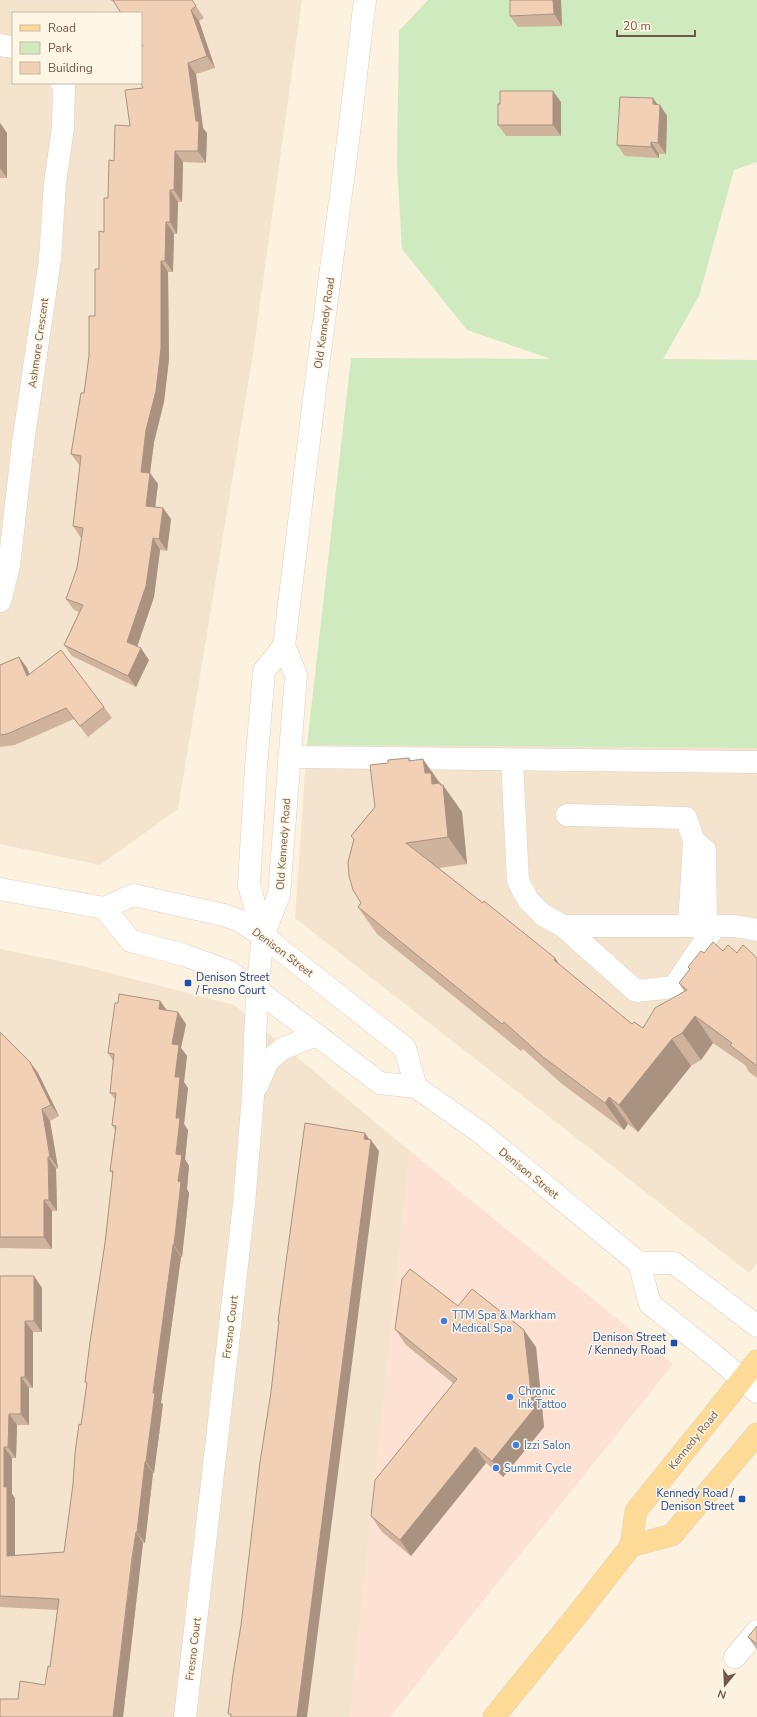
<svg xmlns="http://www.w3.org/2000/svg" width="757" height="1717" font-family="'Nunito Sans',sans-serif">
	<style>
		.residential { fill: #f4e4ce; fill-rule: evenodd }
		.commercial { fill: #fde1d2 }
		.green { fill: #ceeabe }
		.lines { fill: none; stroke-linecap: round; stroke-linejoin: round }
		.minor-casing { stroke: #e0cebb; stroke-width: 23 }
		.major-casing { stroke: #ddd7d3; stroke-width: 23 }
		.minor { stroke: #fff; stroke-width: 22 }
		.major { stroke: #fdda96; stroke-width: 22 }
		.wall { fill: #d0b39d }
		.shaded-wall { fill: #a9927f }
		.building { fill: #f2d0b6; stroke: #a9927f }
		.transit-dot { fill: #1a4fb4; stroke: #fff6e6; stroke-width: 1.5 }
		.shop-dot { fill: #3f7fe0; stroke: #fff6e6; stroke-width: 1.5 }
		.labels { text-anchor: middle; stroke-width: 3; stroke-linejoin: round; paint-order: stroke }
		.street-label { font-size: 11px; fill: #735847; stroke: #fff6e6 }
		.transit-label { font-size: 11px; fill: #164399; stroke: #fff6e6; text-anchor: end }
		.shop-label { font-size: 11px; fill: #366cbe; stroke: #fff6e6; text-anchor: start }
	</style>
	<rect width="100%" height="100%" fill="#fcf2df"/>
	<g class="residential">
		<path d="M0,0H302L253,354L178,809L100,865L0,844ZM13,13H141V83H13Z"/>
		<polygon points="307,745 757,748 757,1263 749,1273 295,918"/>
		<polygon points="0,949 83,966 234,1005 410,1151 350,1717 0,1717"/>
	</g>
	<polygon class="commercial" points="410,1151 673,1364 390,1717 350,1717"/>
	<polygon class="green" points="428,0 757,0 757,162 734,170 699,296 663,359 757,360 757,748 307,745 351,358 551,359 467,330 402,249 397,164 399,31"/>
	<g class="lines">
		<g class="minor-casing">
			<g id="minor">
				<polyline points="0,45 13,47"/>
				<polyline points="0,601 9,566 23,443 50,259 55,183 63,128 64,87 61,83"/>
				<polyline points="289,757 757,762"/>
				<polyline points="512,760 518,881 528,900 543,915 563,926 734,926 757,930"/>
				<polyline points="567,815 686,818 694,841"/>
				<polyline points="0,889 104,908 133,895 224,915 240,921 263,936 405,1048 416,1087"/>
				<polyline points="104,908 131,941 184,955 228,971 257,990 380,1083 416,1087 480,1132 639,1263 650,1304 708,1350 757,1392"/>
				<polyline points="563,926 636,991 674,987 715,926"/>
				<polyline points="689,926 694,841 705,850 706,926"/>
				<polyline points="263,936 249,885 256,767 264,671 284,646"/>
				<polyline points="257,1086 268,1061 282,1049 316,1035"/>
				<polyline points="639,1263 674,1263 757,1326"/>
				<polyline points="735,1657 757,1631"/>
				<polyline points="185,1717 244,1204 253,1096 257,990 263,936 279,895 296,675 284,646 318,366 347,149 365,0"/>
			</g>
		</g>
		<g class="major-casing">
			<g id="major">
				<polyline points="631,1546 672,1535 757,1434"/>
				<polyline points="494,1717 577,1615 631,1546 636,1511 757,1361"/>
			</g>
		</g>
		<use href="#minor" class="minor"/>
		<use href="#major" class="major"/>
	</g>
	<g class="wall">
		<polygon points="110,0 192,0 204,18 199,21 215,68 196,74 203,128 207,133 206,163 183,162 182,202 178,202 177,234 174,234 173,272 168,272 169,359 164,402 154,442 150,473 158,484 155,507 163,508 171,519 167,551 160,550 154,597 137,646 149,660 136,687 72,656 64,645 79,612 74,610 66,599 77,568 81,538 73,526 80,466 71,454 84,393 95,316 99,269 108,198 114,161 130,126 143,88 143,46 115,3"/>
		<polygon points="510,0 561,0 562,26 518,27 510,16"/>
		<polygon points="653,98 658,105 660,105 667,116 666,154 659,154 659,158 625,156 617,145"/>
		<polygon points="561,102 561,136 506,136 498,125"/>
		<polygon points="0,123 7,133 7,178 0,178"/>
		<polygon points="19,657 27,668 29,674 104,707 112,718 88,737 74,719 15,745 0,747 0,665"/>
		<polygon points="409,758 411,761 441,785 462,812 467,864 439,868 632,1024 643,1028 684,991 679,983 690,970 688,967 704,953 723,951 737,953 757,958 757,1078 749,1072 745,1065 713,1043 701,1060 691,1066 638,1132 628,1124 624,1130 562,1084 523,1049 521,1051 377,934 358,907 361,903 354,840 351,836 375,807 388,763"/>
		<polygon points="160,1001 167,1010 186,1024 181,1048 187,1056 184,1082 188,1088 184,1124 188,1130 185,1159 189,1166 187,1189 189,1193 182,1257 181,1257 161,1403 163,1404 154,1473 153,1473 145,1543 143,1543 140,1569 123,1717 18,1699 45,1685 50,1667 57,1610 0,1607 0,1276 34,1276 42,1288 42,1332 33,1332 33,1388 29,1388 29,1425 17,1425 16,1458 12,1458 12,1494 15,1498 15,1555 64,1552 87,1384 85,1382 105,1243 113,1174 110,1171 115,1130 112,1125 115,1099 110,1093 113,1061 108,1053 118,1003"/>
		<polygon points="0,1032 30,1062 38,1073 59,1116 50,1121 58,1168 56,1169 57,1211 52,1211 52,1249 0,1248"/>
		<polygon points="458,1306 536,1347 544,1427 503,1477 486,1463 411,1556 382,1532 371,1516 453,1383 406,1345 395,1329"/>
		<polygon points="757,1626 757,1650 748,1637"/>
	</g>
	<g class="shaded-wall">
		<polygon points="553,0 561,0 562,26 554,14"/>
		<polygon points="191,10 199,21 215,68 207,56"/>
		<polygon points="188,63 196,74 203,128 207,133 206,163 198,151 196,121"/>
		<polygon points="553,91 561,102 561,136 553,125"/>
		<polygon points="653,98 659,107 660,105 667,116 666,154 658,143 653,104"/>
		<polygon points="0,123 7,133 7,178 0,168"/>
		<polygon points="651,142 659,154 659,158 651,147"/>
		<polygon points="175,151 183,162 182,202 174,190"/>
		<polygon points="170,190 178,202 177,234 170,222"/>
		<polygon points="166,222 174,234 173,272 165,261"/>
		<polygon points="161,261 168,272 169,359 164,402 154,442 150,473 158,484 154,517 146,506 141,472"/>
		<polygon points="163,508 171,519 167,551 159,539"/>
		<polygon points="153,538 160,550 154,597 135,653 127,642"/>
		<polygon points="141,648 149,660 136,687 128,676"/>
		<polygon points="19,657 27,668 35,687 27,676"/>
		<polygon points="423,759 442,786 443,785 462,812 467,864 448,837 425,773"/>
		<polygon points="555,958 574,985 554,960"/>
		<polygon points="160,1001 168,1012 159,1009"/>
		<polygon points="178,1012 186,1024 181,1048 187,1056 184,1082 188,1088 184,1124 188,1130 185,1159 189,1166 187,1189 189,1193 182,1257 174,1245 178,1181 176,1154 176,1118 172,1044"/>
		<polygon points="695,1016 713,1043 701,1060 682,1033"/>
		<polygon points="672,1039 691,1066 638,1132 619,1105"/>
		<polygon points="30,1062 38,1073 59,1116 51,1105"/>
		<polygon points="609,1097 628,1124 624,1130 605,1103"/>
		<polygon points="42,1109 50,1121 58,1168 50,1157"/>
		<polygon points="365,1133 371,1142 371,1140 379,1151 307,1717 297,1717"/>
		<polygon points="48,1157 56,1169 57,1211 49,1200"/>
		<polygon points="44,1200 52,1211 52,1249 44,1237"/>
		<polygon points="173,1245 181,1257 161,1403 163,1404 154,1473 146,1462 153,1393"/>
		<polygon points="34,1276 42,1288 42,1332 34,1321"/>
		<polygon points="25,1321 33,1332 33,1388 25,1377"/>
		<polygon points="524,1330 536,1347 544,1427 503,1477 492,1461"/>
		<polygon points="21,1377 29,1388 29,1425 21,1414"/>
		<polygon points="9,1414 17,1425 16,1458 8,1447"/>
		<polygon points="4,1447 12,1458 12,1494 15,1498 15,1567 7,1556 4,1487"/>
		<polygon points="475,1447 486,1463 411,1556 400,1540"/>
		<polygon points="145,1462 153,1473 145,1543 137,1532"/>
		<polygon points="136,1532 143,1543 123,1717 113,1717"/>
	</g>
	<g class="building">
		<polygon points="113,0 192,0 196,6 191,10 207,56 188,63 196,121 199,122 198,151 175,151 174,190 170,190 170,222 166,222 165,261 161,261 161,348 156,391 146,430 141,472 150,473 146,506 163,508 159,539 153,538 146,586 127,642 141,648 128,676 64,645 83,605 66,599 77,568 83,528 73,526 81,456 71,454 81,393 84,393 89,356 89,316 95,316 95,269 99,269 99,231 104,232 104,198 108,198 109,160 114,161 115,125 130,126 125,90 143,88 141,83 141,47 143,46 141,43 141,13 121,13"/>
		<polygon points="510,0 553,0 554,14 510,16"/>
		<polygon points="500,91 553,91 553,125 498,125 498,104 500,104"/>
		<polygon points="620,97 653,98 653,104 660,105 658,143 651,142 651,147 617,145"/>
		<polygon points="61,650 104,707 80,726 66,708 7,734 0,735 0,665 19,657 27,676"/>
		<polygon points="409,758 409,761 423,759 425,773 431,773 432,784 440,783 440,785 443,785 448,837 406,843 483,903 484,901 555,958 554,960 632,1024 634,1022 643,1028 655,1008 687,990 679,983 690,969 688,967 701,951 704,953 713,942 723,951 728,945 737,953 743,945 757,958 757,1066 730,1045 732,1043 695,1016 682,1033 672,1039 619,1105 609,1097 605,1103 543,1057 504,1022 502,1024 358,907 361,903 353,890 349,876 348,862 354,839 351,836 375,807 370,765 388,763 388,760"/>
		<polygon points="119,994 160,1001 159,1009 178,1012 172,1044 179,1045 175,1077 180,1077 176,1118 180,1118 176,1154 182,1155 178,1181 181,1182 174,1245 173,1245 153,1393 155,1393 146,1462 145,1462 137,1532 136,1532 132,1558 113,1717 0,1717 0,1699 18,1699 20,1681 45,1685 48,1666 50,1667 59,1599 0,1596 0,1276 34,1276 34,1321 25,1321 25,1377 21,1377 21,1414 9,1414 8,1447 4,1447 4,1487 7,1487 7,1556 64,1552 73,1484 75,1453 79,1424 81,1425 87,1383 85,1382 90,1342 105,1243 113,1171 110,1171 116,1126 112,1125 116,1093 110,1093 114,1054 108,1053 115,1003 118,1003"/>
		<polygon points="0,1032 30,1062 51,1105 42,1109 50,1157 48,1157 49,1200 44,1200 44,1237 0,1237"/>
		<polygon points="305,1123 365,1133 364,1139 371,1140 297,1717 231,1717 231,1714 228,1714 233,1674 241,1625 260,1462 271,1392 279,1321 278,1321"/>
		<polygon points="410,1269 458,1306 472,1289 524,1330 533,1410 492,1461 475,1447 400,1540 371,1516 375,1480 457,1379 395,1329 402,1279"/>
		<polygon points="757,1626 757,1644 748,1637"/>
	</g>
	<g class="transit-dot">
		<rect x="184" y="979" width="8" height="8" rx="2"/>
		<rect x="670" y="1339" width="8" height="8" rx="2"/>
		<rect x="738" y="1495" width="8" height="8" rx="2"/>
	</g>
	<g class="shop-dot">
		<circle cx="444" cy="1321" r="4"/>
		<circle cx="510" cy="1397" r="4"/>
		<circle cx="516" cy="1445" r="4"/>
		<circle cx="496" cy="1468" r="4"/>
	</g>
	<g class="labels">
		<g class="street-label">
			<text transform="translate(324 323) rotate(-82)" y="4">Old Kennedy Road</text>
			<text transform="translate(38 343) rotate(-82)" y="4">Ashmore Crescent</text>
			<text transform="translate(283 844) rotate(-86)" y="4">Old Kennedy Road</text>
			<text transform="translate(283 952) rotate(37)" y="4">Denison Street</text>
			<text transform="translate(529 1173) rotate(39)" y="4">Denison Street</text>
			<text transform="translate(230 1327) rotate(-83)" y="4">Fresno Court</text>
			<text transform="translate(693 1440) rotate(-51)" y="4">Kennedy Road</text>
			<text transform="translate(193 1649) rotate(-83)" y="4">Fresno Court</text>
		</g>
		<g class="transit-label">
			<text x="196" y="981" text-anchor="start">Denison Street<tspan x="196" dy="13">/ Fresno Court</tspan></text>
			<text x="666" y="1341">Denison Street<tspan x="666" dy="13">/ Kennedy Road</tspan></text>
			<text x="734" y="1497">Kennedy Road /<tspan x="734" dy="13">Denison Street</tspan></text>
		</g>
		<g class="shop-label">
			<text x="452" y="1319">TTM Spa &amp; Markham<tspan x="452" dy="13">Medical Spa</tspan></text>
			<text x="518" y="1395">Chronic<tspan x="518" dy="13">Ink Tattoo</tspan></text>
			<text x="524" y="1449">Izzi Salon</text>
			<text x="504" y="1472">Summit Cycle</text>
		</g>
	</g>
	<rect x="12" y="12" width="130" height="72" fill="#fff6e6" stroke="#c7b7a6"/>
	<rect x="20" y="25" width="20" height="6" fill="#fdda96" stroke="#c7b7a6"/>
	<text x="48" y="32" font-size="12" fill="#735847">Road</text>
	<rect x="20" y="42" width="20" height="12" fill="#ceeabe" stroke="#c7b7a6"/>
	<text x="48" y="52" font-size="12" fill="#735847">Park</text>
	<rect x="20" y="62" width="20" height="12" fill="#f2d0b6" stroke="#c7b7a6"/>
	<text x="48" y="72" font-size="12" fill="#735847">Building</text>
	<g transform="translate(725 1685) rotate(198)" stroke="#fff6e6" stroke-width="3" paint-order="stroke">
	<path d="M0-3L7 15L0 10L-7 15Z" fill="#735847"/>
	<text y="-6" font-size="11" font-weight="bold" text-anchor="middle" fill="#735847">N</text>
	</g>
	<path d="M617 30v6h78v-6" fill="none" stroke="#735847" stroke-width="2"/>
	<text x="623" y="30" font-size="12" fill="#735847" stroke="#fff6e6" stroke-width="3" paint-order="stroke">20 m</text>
</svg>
